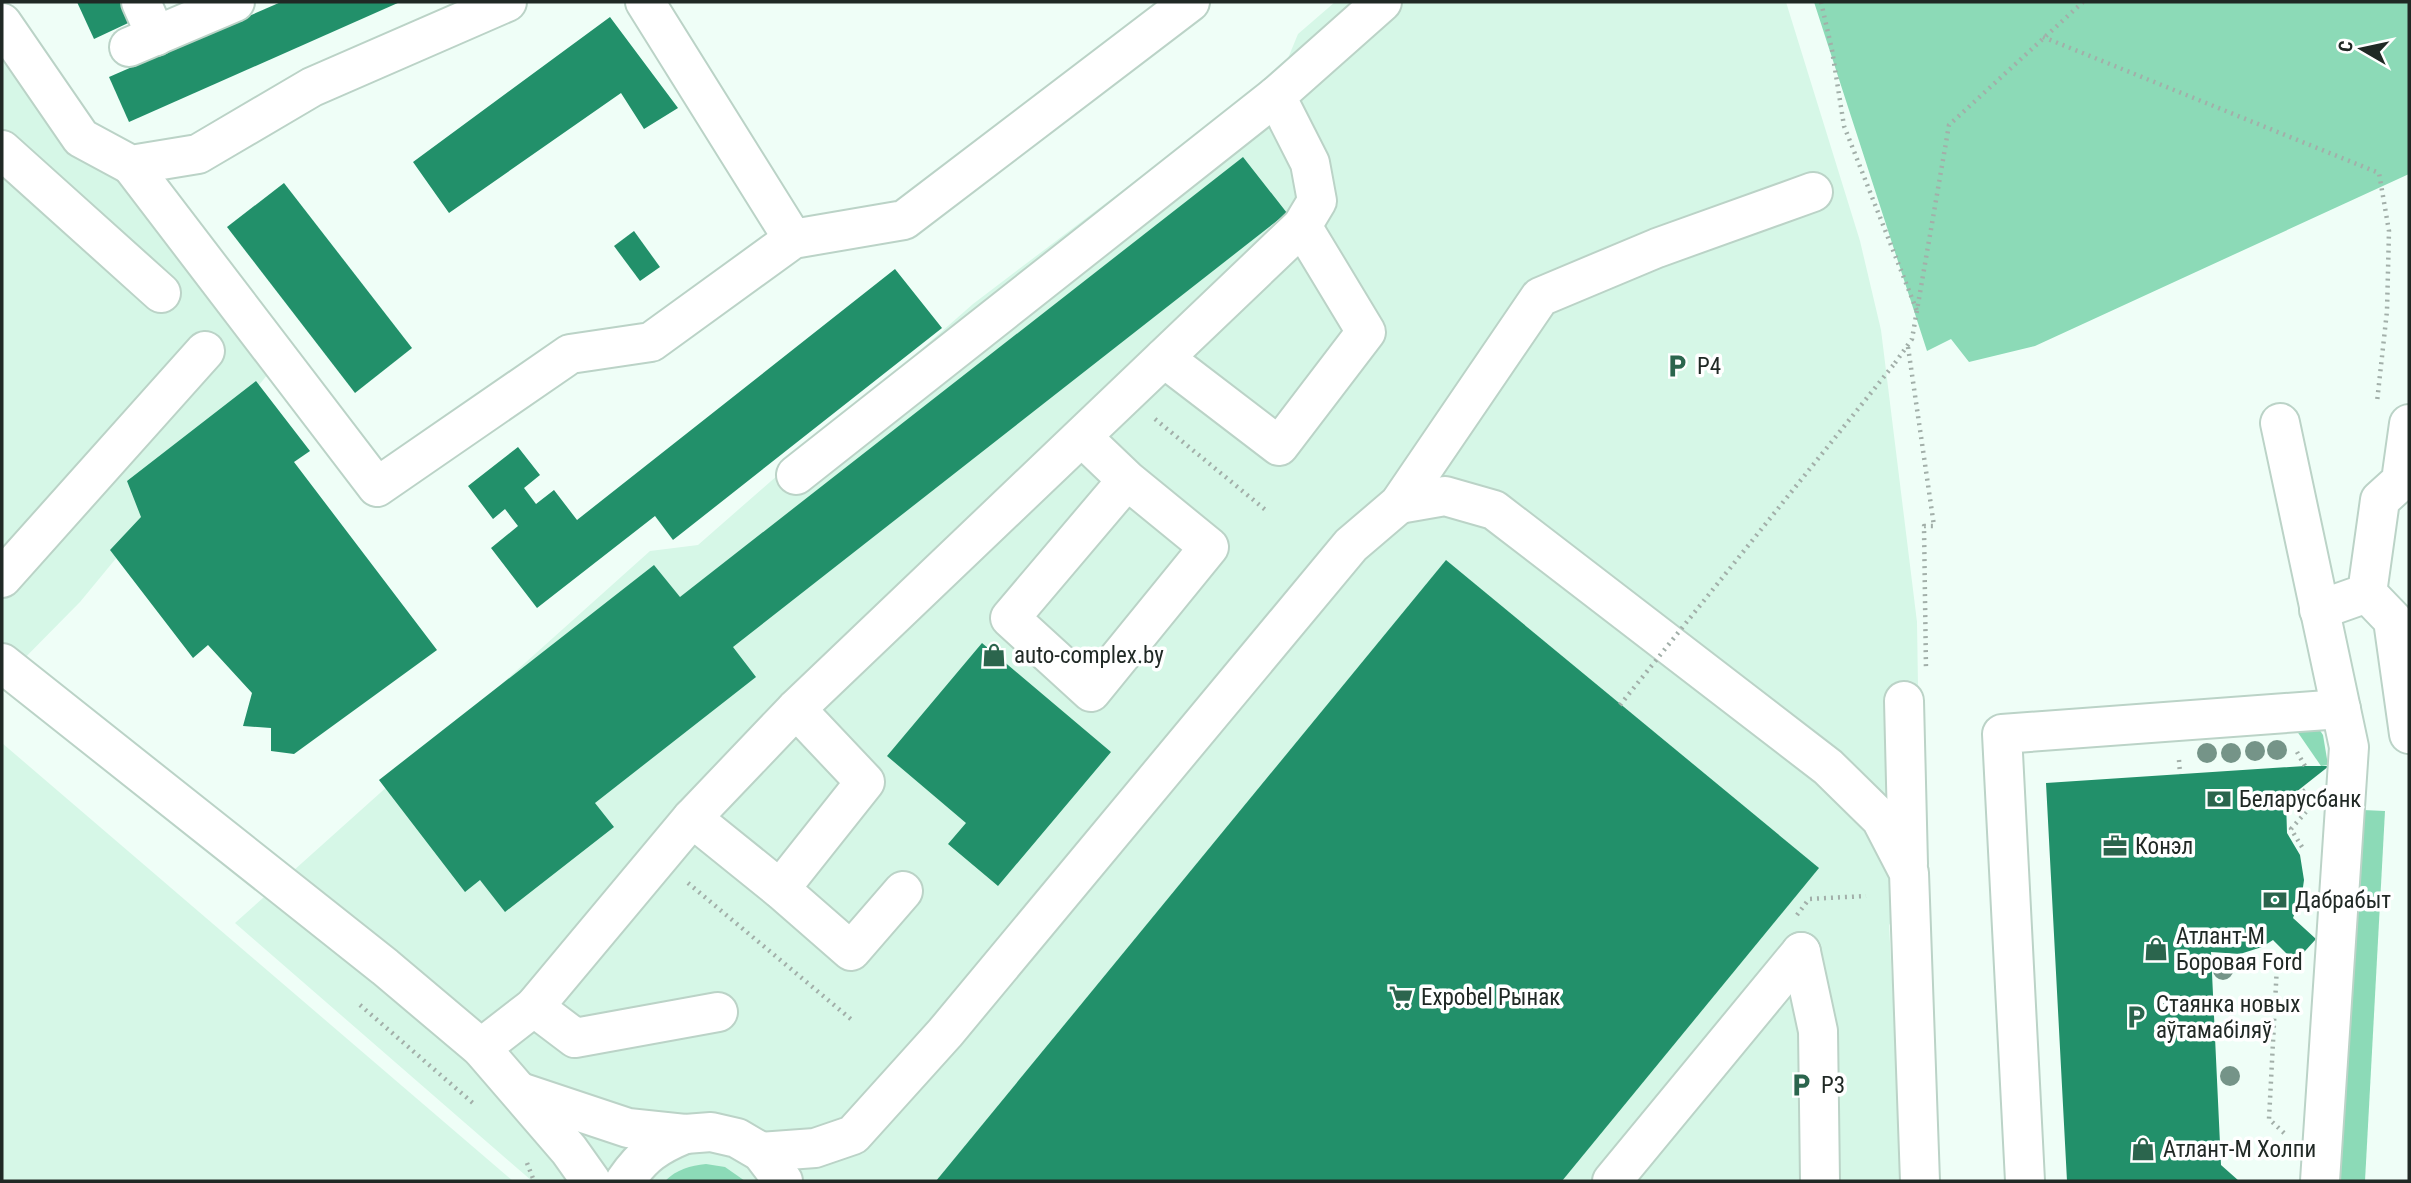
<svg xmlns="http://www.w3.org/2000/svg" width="2411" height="1183" font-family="'Roboto Condensed',sans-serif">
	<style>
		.built { fill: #d6f7e7 }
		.green { fill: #8cdab7 }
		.building { fill: #22906a }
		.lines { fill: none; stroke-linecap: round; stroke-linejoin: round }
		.minor-casing { stroke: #bbd3c7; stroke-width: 42 }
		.path { stroke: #a2afa9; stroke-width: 4.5; stroke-dasharray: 2 5; stroke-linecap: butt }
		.minor { stroke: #fff; stroke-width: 38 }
		.path-bridge { stroke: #a2afa9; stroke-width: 4.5; stroke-dasharray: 2 5; stroke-linecap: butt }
		.tree { fill: #759488 }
		.labels { text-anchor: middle; stroke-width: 7; stroke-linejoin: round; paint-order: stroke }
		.poi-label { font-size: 23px; fill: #202925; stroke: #fff; text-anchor: start }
	</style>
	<rect width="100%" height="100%" fill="#effef7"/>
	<g class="built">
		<polygon points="1335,2 1786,2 1860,241 1881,330 1917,622 1921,879 1889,925 1903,1181 532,1181 235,923 650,551 698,545 973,304 1284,68 1298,34"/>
		<polygon points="2,20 268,374 80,602 2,681"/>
		<polygon points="2,743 513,1181 2,1181"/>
	</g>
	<g class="green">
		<polygon points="1814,2 2409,2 2409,174 2035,346 1969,362 1951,339 1927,351"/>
		<polygon points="2292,724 2317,726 2323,735 2328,765 2321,766"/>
		<polygon points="2363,810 2385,811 2365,1181 2338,1181"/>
		<path d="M706,1164L725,1167L745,1181H665C677,1169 690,1166 706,1164Z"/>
	</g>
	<g class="building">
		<polygon points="77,2 134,2 141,17 94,39"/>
		<polygon points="281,2 400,2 129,122 109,77"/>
		<polygon points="610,17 678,108 644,129 621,93 449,213 413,162"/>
		<polygon points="1243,157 1287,213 733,647 756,677 595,803 614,827 505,912 480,880 465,892 379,780 654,565 680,597"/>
		<polygon points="284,183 412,348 355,393 227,227"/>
		<polygon points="634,231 660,267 640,281 614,246"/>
		<polygon points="895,269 942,328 673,540 655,516 537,608 491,548 518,526 505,509 493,519 468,486 518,447 540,475 524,488 536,504 554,490 577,520"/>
		<polygon points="256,381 310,451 294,462 437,650 294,754 271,751 271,728 243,726 252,693 208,645 193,658 110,550 141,517 127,481"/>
		<polygon points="1446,560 1819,868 1562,1181 936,1181"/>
		<polygon points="982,643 1111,752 998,886 948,844 966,823 887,756"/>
		<polygon points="2305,766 2329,766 2286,800 2287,833 2300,855 2304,880 2302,894 2293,918 2316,939 2295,962 2273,940 2262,947 2240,954 2211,952 2221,1165 2239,1181 2067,1181 2046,783"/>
	</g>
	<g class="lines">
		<g class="minor-casing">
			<g id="minor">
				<polyline points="141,2 156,36"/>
				<polyline points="645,2 793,239"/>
				<polyline points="2,23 81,138 131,165 198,154 312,87 507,2"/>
				<polyline points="129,47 235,2"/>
				<polyline points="2,150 161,293"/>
				<polyline points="131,165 377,487 570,354 651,342 793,239 904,220 1190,2"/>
				<polyline points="1164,358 1279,446 1366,332 1302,226"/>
				<polyline points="2280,423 2349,747 2320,1181"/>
				<polyline points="1082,437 1127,480 1209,547 1091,692 1010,618 1127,480"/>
				<polyline points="796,475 1276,96"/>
				<polyline points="1399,504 1445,496 1494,510 1828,767 1881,819 1909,873 1920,1181"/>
				<polyline points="2,578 205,351"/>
				<polyline points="2367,593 2393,620 2409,734"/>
				<polyline points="2319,610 2367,593 2380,500 2401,481 2409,424"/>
				<polyline points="2,663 385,967 481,1048 569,1150 591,1181"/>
				<polyline points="1904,701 1908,864"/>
				<polyline points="692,818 780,889 865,782 796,709"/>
				<polyline points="780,889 851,951 903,891"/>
				<polyline points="1801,952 1818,1031 1820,1181"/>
				<polyline points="534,1007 575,1038 718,1012"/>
				<polyline points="481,1048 534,1007 692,818 796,709 1302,226 1317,201 1310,163 1276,96 1382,2"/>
				<polyline points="520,1092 628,1128 685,1134 711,1132 737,1138 761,1152 783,1181"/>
				<polyline points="761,1152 815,1148 853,1135 945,1033 1351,545 1399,504 1540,297 1657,248 1813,192"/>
				<path d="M625,1181C643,1155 656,1146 685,1134"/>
				<polyline points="1612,1181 1801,952"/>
				<polyline points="2025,1181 2002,734 2341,709"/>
			</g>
		</g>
		<g class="path">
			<polyline points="1821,2 1832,50 1844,126 1917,311"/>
			<polyline points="2043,37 2379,173 2389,231 2387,311 2377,402"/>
			<polyline points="1908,347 1934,526 1924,526 1926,670"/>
			<polyline points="1895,363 1912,339 1949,125 2083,2"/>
			<polyline points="1155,419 1268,512"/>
			<polyline points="2297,752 2305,766"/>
			<polyline points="2179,760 2180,774"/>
			<polyline points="2287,804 2308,788"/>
			<polyline points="2302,847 2291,829 2306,812"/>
			<polyline points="688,883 852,1020"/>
			<polyline points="1797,915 1809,899 1866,896"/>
			<polyline points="2278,965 2288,955"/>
			<polyline points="360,1005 474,1104"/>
			<polyline points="2284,1133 2269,1119 2277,965 2297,965"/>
			<polyline points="527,1163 534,1181"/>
		</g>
		<use href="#minor" class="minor"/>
		<polyline class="path-bridge" points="1620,705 1895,363"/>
	</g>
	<g class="tree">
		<circle cx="2277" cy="750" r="10"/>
		<circle cx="2255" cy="751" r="10"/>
		<circle cx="2207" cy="753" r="10"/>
		<circle cx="2231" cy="753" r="10"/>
		<circle cx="2223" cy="970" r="10"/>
		<circle cx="2230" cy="1076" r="10"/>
	</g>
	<defs>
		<g id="parking-bare" transform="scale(1.89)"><path d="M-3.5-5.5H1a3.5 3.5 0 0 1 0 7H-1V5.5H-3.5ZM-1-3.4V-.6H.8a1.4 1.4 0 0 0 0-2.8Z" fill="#2b654d" stroke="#fff" stroke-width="2.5" paint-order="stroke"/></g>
		<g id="shop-bare" transform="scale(1.89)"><path d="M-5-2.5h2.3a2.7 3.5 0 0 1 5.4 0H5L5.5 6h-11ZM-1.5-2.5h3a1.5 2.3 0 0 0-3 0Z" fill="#2b654d" stroke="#fff" stroke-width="2.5" paint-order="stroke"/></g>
		<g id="bank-bare" transform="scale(1.89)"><path d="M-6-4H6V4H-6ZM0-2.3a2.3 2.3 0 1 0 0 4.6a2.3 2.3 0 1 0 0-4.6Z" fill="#2b654d" stroke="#fff" stroke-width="2.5" paint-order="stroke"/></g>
		<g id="office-bare" transform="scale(1.89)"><path d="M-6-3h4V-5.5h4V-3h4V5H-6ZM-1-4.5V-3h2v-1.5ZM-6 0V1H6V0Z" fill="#2b654d" stroke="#fff" stroke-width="2.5" paint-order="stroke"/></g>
		<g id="supermarket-bare" transform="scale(1.89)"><path d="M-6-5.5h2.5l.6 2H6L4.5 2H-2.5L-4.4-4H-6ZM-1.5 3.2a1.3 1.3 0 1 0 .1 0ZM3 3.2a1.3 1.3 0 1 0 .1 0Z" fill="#2b654d" stroke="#fff" stroke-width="2.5" paint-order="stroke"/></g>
	</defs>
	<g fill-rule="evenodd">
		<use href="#parking-bare" x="1677" y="366"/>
		<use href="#shop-bare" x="994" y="655"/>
		<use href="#bank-bare" x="2219" y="799"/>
		<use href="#office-bare" x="2115" y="846"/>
		<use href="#bank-bare" x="2275" y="900"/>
		<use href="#shop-bare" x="2156" y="949"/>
		<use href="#supermarket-bare" x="1401" y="997"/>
		<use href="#parking-bare" x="2136" y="1017"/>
		<use href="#parking-bare" x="1801" y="1085"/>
		<use href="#shop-bare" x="2143" y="1149"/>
	</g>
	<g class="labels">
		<g class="poi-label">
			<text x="1697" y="374">P4</text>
			<text x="1014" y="663">auto-complex.by</text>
			<text x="2239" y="807">Беларусбанк</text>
			<text x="2135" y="854">Конэл</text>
			<text x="2295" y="908">Дабрабыт</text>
			<text x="2176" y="944">Атлант-М<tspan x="2176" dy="26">Боровая Ford</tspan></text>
			<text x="1421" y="1005">Expobel Рынак</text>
			<text x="2156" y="1012">Стаянка новых<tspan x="2156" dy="26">аўтамабіляў</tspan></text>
			<text x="1821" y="1093">P3</text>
			<text x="2163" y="1157">Атлант-М Холпи</text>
		</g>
	</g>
	<rect width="2411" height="1183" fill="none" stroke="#202925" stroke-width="7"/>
	<g transform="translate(2362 49) rotate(279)" stroke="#ffffff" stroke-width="5" paint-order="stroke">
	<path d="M0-5L12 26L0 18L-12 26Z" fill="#202925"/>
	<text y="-10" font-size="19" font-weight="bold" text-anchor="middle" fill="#202925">С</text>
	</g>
</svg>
